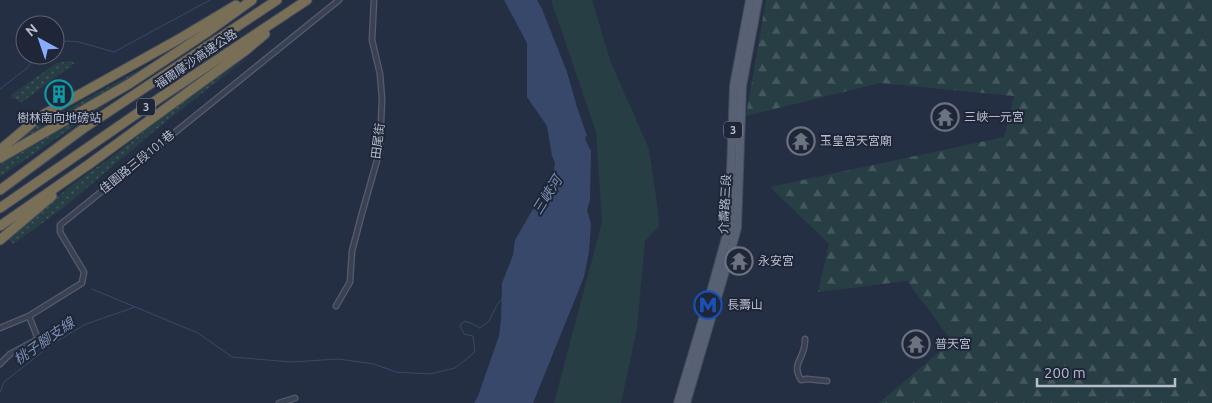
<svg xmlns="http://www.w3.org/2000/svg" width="1212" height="403" font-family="Ubuntu,'Noto Sans TC',sans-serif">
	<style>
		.grass { fill: url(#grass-dots) }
		.forest { fill: url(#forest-firs) }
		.park { fill: #273e44 }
		.water { fill: #38486b }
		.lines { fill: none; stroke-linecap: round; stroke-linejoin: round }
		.stream { stroke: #38486b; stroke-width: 1 }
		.minor-casing { stroke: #555c6d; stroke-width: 7 }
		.primary-casing { stroke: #434a5c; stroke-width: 10 }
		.motorway-casing { stroke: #444c5d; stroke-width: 11 }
		.minor { stroke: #3a4153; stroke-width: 4.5 }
		.primary { stroke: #586073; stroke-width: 8 }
		.motorway { stroke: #796f56; stroke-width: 9 }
		.rail { stroke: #5b657a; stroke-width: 1; stroke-dasharray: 5 5; stroke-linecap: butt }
		.labels { text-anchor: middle; stroke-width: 4; stroke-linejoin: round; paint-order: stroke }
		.shield { fill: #1e2638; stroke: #8990a0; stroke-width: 1 }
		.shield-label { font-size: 11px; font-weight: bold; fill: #b7bdcd }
		.street-label { font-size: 12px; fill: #b7bdcd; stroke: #1e2638 }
		.poi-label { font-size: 12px; fill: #b7bdcd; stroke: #1e2638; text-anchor: start }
		.water-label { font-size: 14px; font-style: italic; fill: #7c8fb5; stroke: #1e2638 }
	</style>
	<defs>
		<pattern id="grass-dots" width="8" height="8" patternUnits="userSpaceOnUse" patternTransform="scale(1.25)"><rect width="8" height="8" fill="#273e44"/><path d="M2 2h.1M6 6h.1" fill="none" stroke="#44585e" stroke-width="1.8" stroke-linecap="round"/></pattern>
		<pattern id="forest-firs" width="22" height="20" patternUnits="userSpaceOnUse" patternTransform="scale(1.25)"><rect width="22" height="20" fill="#273e44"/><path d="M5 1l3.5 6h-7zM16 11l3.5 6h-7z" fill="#44585e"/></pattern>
	</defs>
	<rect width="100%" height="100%" fill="#252f43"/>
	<g class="grass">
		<polygon points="250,56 164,123 62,209 13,244 9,239 31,218 78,180 113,156 177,105"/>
		<polygon points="70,61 75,63 21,103 16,99 12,99 11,95 48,69 57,63"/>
		<polygon points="150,64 121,85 0,154 24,133"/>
		<polygon points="114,99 0,177 0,164"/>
	</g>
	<polygon class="forest" points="766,0 1212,0 1212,403 879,403 952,341 907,281 818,292 829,244 770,187 1004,137 1014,96 880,83 746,116"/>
	<polygon class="park" points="551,0 592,0 610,60 649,149 657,203 659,226 645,241 637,328 621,403 554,403 602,222 596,132"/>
	<path class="water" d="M504,0H537L542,9L567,72L577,107L587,136L585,137C585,141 589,146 591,151L590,200L587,210L591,224L589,252L584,277L533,403H474L478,396L499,336L501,319L502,283L513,255L515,240L537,202L541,200L554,183L553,177L555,163L552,156L547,126L527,97V43Z"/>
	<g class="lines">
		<g class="stream">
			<polyline points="55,45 66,41 79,42 114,52 210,0"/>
			<polyline points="0,89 27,68 38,55"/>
			<polyline points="92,289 198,333 232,357 291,362 338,359 374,364 396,372 430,374 455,368 475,352 473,336 464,334 460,326 464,321 471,323 480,328 489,321 497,305 501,300"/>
			<polyline points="0,392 4,382 55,342 86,324 135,307"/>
		</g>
		<g class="minor-casing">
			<g id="minor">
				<polyline points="336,306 350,282 352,251 362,213 380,150 380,127 381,122 382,99 380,74 372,40 374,0"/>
				<polyline points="0,328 29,316 82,283 84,272 60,232 60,225 339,0"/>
				<path d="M805,339C805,342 805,345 804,348C801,362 792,365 801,380L807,379L827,381"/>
				<polyline points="0,364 10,354 38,339 29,316"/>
				<polyline points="279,403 295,398"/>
			</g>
		</g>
		<g class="primary-casing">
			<g id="primary">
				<polyline points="678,403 709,299 729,227 734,86 750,0"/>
				<polyline points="686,403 727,264 737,228 742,86 758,0"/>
			</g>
		</g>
		<g class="motorway-casing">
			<g id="motorway">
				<polyline points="0,150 39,117 179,39 236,5"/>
				<polyline points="0,158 129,84 206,33 252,0"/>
				<polyline points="0,190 84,128 277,0"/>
				<polyline points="0,208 161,97 307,0"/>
				<polyline points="0,226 88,165 246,50 265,34"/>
				<polyline points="0,240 52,196"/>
			</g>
		</g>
		<use href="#minor" class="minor"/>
		<use href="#primary" class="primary"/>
		<use href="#motorway" class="motorway"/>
		<polyline class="rail" points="683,403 721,277 731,238 735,204 739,86 755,0"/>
	</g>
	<defs>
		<g id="building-ring" transform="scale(1.4375)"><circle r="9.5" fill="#1e2638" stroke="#0f9aa8" stroke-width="1.5"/><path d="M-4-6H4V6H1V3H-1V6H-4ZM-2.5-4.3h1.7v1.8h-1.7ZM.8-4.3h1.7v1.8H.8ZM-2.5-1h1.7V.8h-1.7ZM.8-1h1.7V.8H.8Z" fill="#0f9aa8"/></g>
		<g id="temple-ring" transform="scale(1.4375)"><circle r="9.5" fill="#1e2638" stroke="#6b7280" stroke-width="1.5"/><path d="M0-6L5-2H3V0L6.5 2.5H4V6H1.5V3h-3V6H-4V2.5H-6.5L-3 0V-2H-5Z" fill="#6b7280"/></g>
		<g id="metro-ring" transform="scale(1.4375)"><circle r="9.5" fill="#1e2638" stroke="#1a4fb4" stroke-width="1.5"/><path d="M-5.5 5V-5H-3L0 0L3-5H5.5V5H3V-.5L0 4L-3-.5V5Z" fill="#1a4fb4"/></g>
	</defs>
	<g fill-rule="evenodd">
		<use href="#building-ring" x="59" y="94"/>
		<use href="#temple-ring" x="945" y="117"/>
		<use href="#temple-ring" x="801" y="141"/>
		<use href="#temple-ring" x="739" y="261"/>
		<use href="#metro-ring" x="708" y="305"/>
		<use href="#temple-ring" x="916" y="344"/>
	</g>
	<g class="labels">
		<g class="shield">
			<rect x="137" y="98.5" width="18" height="17" rx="4"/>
			<rect x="724" y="121.5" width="18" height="17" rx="4"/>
		</g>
		<g class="shield-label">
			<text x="146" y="111">3</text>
			<text x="733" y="134">3</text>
		</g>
		<g class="street-label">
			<text transform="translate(196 59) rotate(-34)" y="4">福爾摩沙高速公路</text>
			<text transform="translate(378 141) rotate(-83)" y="4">田尾街</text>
			<text transform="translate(137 162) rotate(-39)" y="4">佳園路三段101巷</text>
			<text transform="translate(725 204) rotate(-87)" y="4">介壽路三段</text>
		</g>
		<g class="poi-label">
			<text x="964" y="121">三峽一元宮</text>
			<text x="59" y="122" text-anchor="middle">樹林南向地磅站</text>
			<text x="820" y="145">玉皇宮天宮廟</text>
			<text x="758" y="265">永安宮</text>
			<text x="727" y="309">長壽山</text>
			<text x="935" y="348">普天宮</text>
		</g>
		<g class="water-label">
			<text transform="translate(547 195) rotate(-58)" y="5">三峽河</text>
			<text transform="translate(44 341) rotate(-35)" y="5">桃子腳支線</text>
		</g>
	</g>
	<g transform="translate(40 40) rotate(320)"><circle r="24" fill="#1e2638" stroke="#5b6274"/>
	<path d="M0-4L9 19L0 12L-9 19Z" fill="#8babfe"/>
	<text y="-8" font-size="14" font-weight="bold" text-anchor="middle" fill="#b7bdcd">N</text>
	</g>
	<path d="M1037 378v8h138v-8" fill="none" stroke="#b7bdcd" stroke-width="2.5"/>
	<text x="1044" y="378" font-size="15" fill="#b7bdcd" stroke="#1e2638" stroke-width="4" paint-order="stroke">200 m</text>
</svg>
